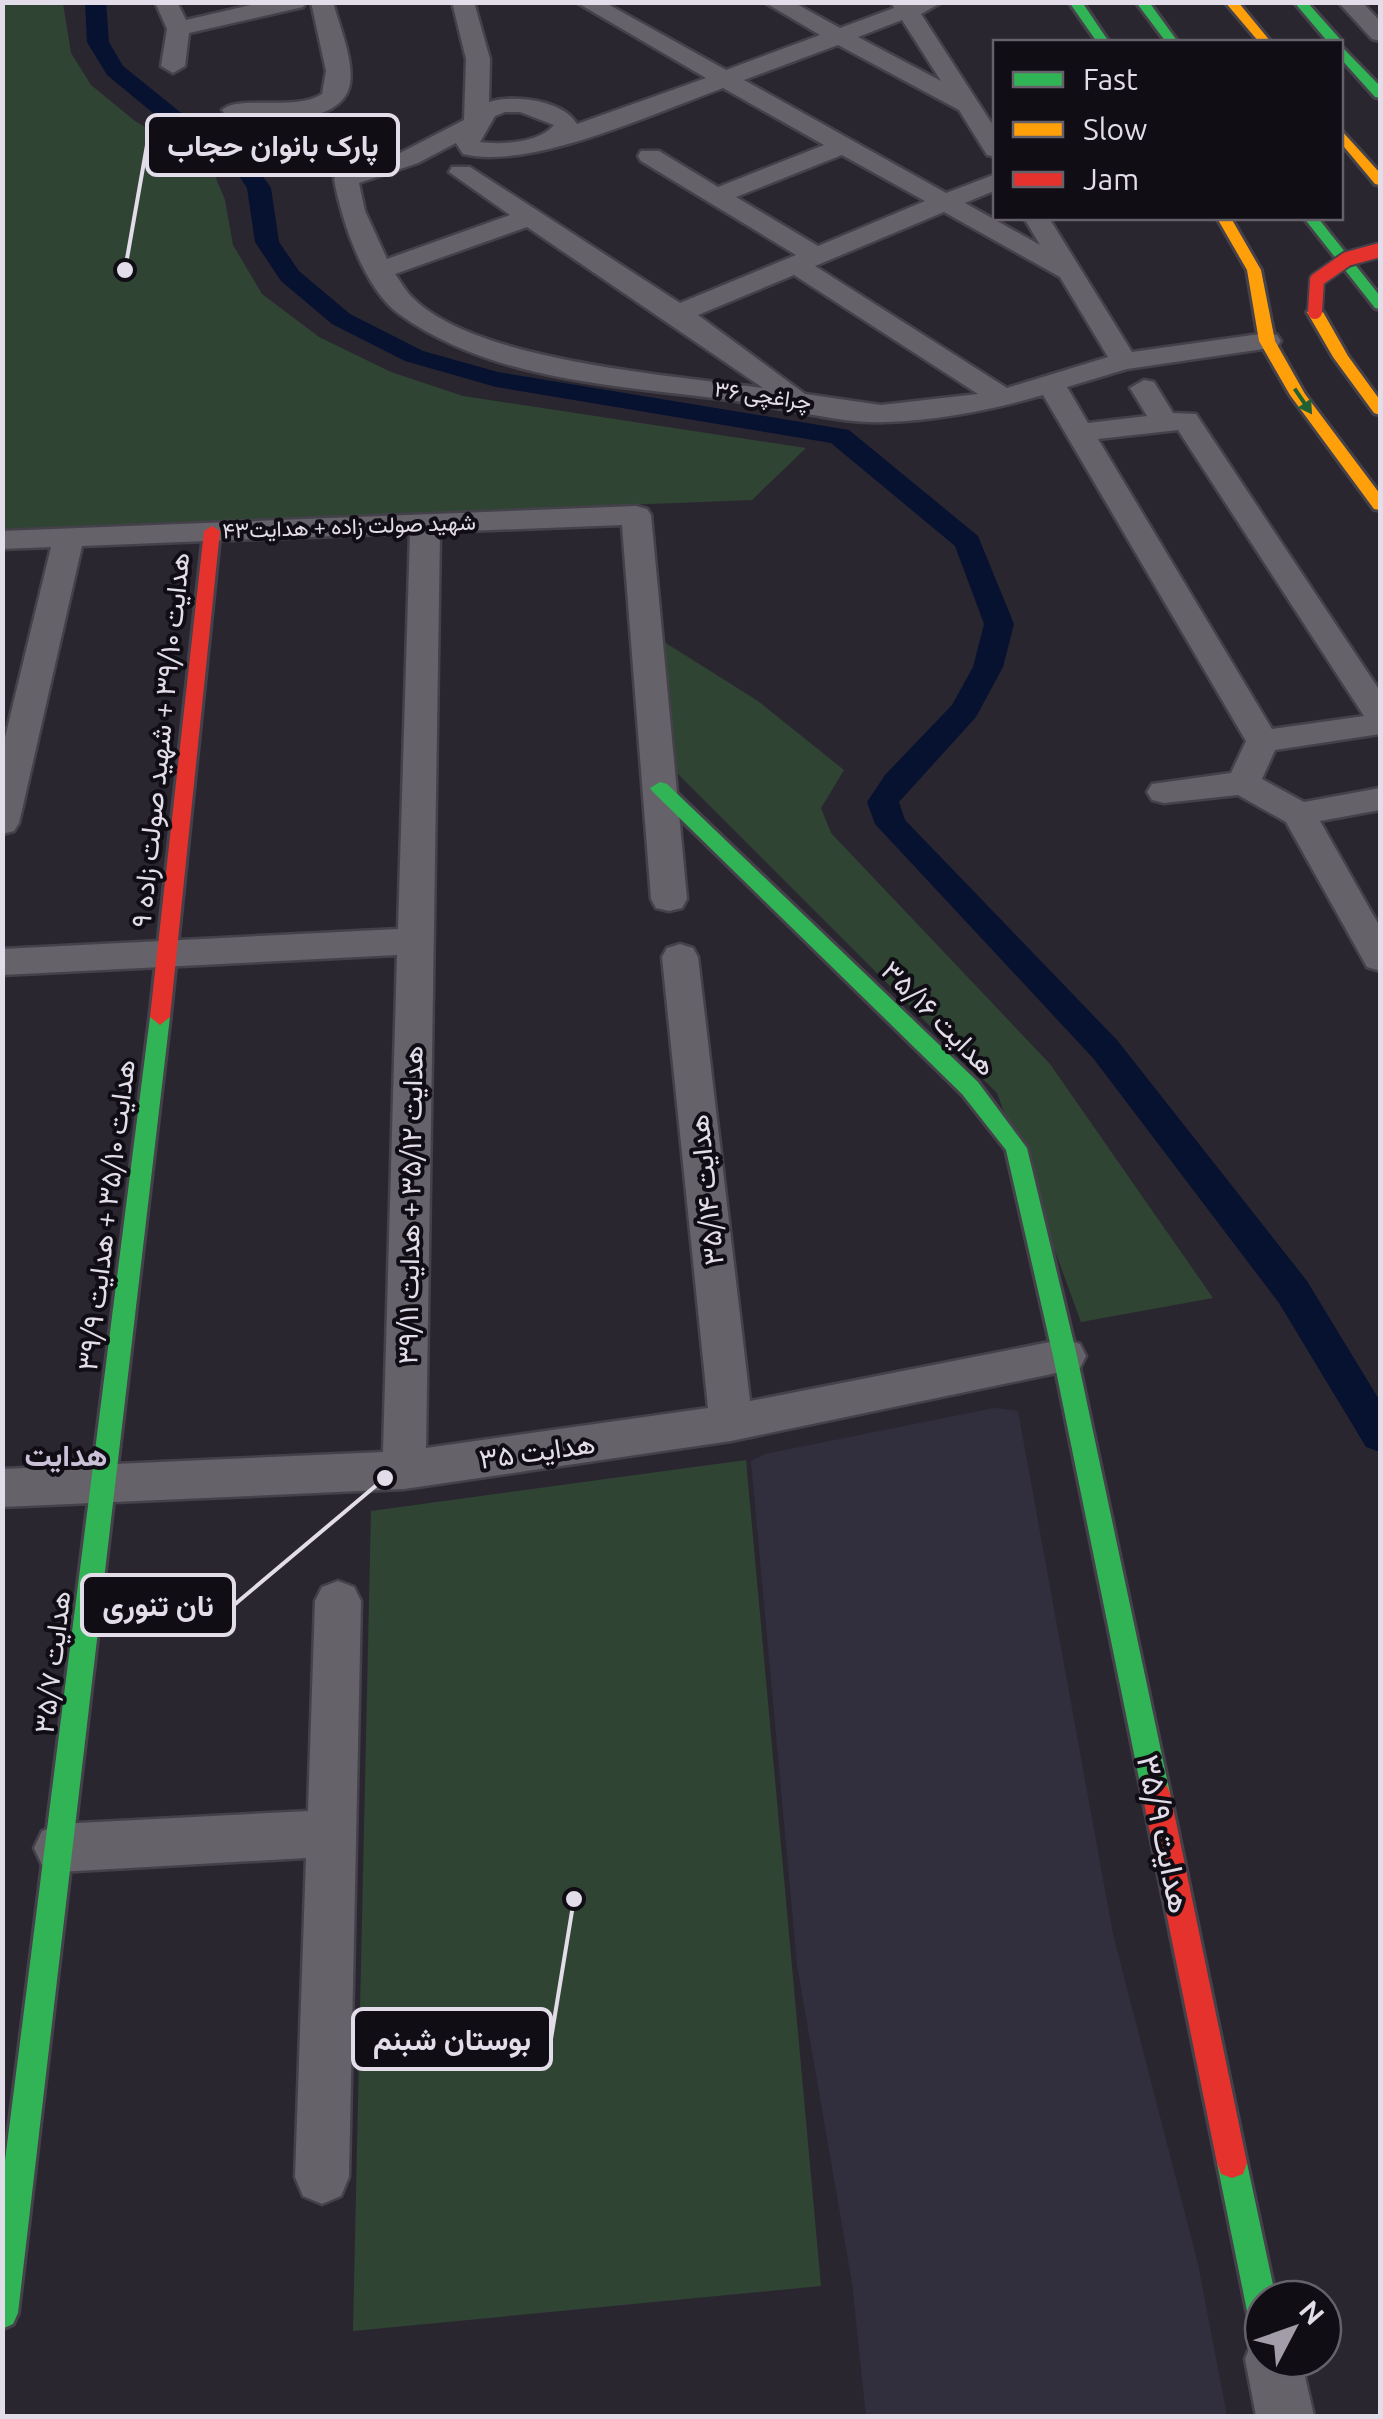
<svg xmlns="http://www.w3.org/2000/svg" width="1383" height="2419" font-family="Ubuntu,Vazirmatn,sans-serif">
	<style>
		.education { fill: #312e3e }
		.green { fill: #304434 }
		.lines { fill: none; stroke-linecap: round; stroke-linejoin: round }
		.canal { fill: #071130; fill-rule: evenodd }
		.street-casing { stroke: #44414a; stroke-width: 5 }
		.fast-casing { stroke: #44414a; stroke-width: 6 }
		.slow-casing { stroke: #44414a; stroke-width: 6 }
		.jam-casing { stroke: #44414a; stroke-width: 6 }
		.street { fill: #656269; fill-rule: evenodd }
		.fast { fill: #30b455; fill-rule: evenodd }
		.slow { fill: #ff9f0a; fill-rule: evenodd }
		.jam { fill: #e5322d; fill-rule: evenodd }
		.jam-bridge-casing { stroke: #44414a; stroke-width: 18; stroke-linecap: butt }
		.jam-bridge { stroke: #e5322d; stroke-width: 14 }
		.oneway { fill: #206035 }
		.labels { text-anchor: middle; stroke-width: 8; stroke-linejoin: round; paint-order: stroke }
		.far-street-label { font-size: 22px; fill: #e2dde9; stroke: #110d15 }
		.street-label { font-size: 28px; fill: #e2dde9; stroke: #110d15 }
		.neighbourhood-label { font-size: 30px; font-weight: bold; fill: #cac0d8; stroke: #110d15 }
		.near-street-label { font-size: 32px; fill: #e2dde9; stroke: #110d15 }
		.leader { fill: none; stroke: #e2dde9; stroke-width: 4 }
		.callout-dot { fill: #e2dde9; stroke: #110d15; stroke-width: 4 }
		.callout { fill: #110d15; stroke: #e2dde9; stroke-width: 4 }
		.callout-label { font-size: 30px; text-anchor: middle; font-weight: bold; fill: #e2dde9 }
	</style>
	<rect width="100%" height="100%" fill="#2a2630"/>
	<polygon class="education" points="994,1408 1018,1411 1113,1934 1198,2264 1227,2416 866,2416 852,2283 797,1965 751,1461 765,1454"/>
	<g class="green">
		<polygon points="2,3 63,3 71,53 91,85 135,121 211,166 225,200 233,245 262,294 319,337 391,372 463,396 806,448 752,500 3,529"/>
		<polygon points="661,640 758,701 844,770 821,808 831,833 1050,1064 1213,1298 1081,1322 997,1093 673,769"/>
		<polygon points="746,1460 821,2286 353,2331 371,1511"/>
	</g>
	<g class="lines">
		<polygon class="canal" points="85,2 106,2 109,42 123,66 180,112 228,138 251,160 271,188 279,242 299,271 350,314 423,351 498,372 849,430 978,536 1014,624 1003,667 976,717 899,802 905,820 1117,1040 1307,1281 1380,1401 1380,1452 1366,1447 1279,1303 1093,1058 875,824 867,802 885,775 952,705 973,667 984,624 955,546 831,443 496,387 405,361 332,324 281,281 255,242 247,188 235,170 212,148 164,122 107,75 87,42"/>
		<g class="street-casing">
			<g id="street">
				<polygon points="155,2 177,2 186,20 264,2 306,2 303,7 189,33 185,66 173,73 161,66 167,29"/>
				<path d="M311,2H333C339,26 356,64 349,88C337,127 256,123 226,115L222,110C238,94 294,112 322,94L326,71Z"/>
				<path d="M452,2H474L490,59L489,102C514,94 563,100 577,124L706,78L576,2H604L726,70L820,35L764,2H793L840,28L894,8L891,2H942L921,14L996,130V157L987,155L959,110L838,45L744,80L946,193L996,174V190L965,203L1040,245L1024,218H1049L1132,352L1267,333L1277,335L1281,341L1277,347L1127,369L1067,387L1088,423L1147,416L1130,388L1144,380L1154,382L1173,413L1196,414L1380,691V734L1275,750L1262,779L1304,802L1380,788V810L1320,821L1380,927V971L1367,967L1286,822L1238,795L1164,803L1152,800L1147,792L1152,784L1231,773L1246,741L1043,395C992,410 940,420 886,422C842,424 793,410 750,403C635,386 497,385 399,314C364,289 341,219 334,179L337,174L400,153L464,120L466,59ZM902,20L941,81L858,37ZM723,88L824,145L718,187L659,151H641L638,156L641,161L796,255L680,303L470,167H452L449,172L510,215L387,259L365,211L359,183L418,163L456,143L463,154C530,171 657,112 723,88ZM505,112H520L554,125C539,143 501,145 480,142L495,116ZM842,155L925,201L818,246L736,197ZM944,212L1060,277L1108,357L1007,388L815,266ZM527,227L763,388C673,375 479,362 414,299C406,292 401,282 395,274ZM794,275L978,394L881,405L805,394L698,315ZM1178,430L1364,716L1272,729L1098,439Z"/>
				<polygon points="1338,2 1362,2 1380,21 1380,41 1372,39"/>
				<polygon points="636,506 647,509 651,515 687,899 682,908 669,911 656,908 651,899 622,525 440,532 426,1448 708,1408 662,957 667,948 680,944 693,948 698,957 750,1401 1065,1339 1080,1344 1086,1356 1080,1368 731,1441 404,1489 2,1507 2,1469 383,1452 397,955 2,975 2,949 398,929 410,533 82,546 19,823 14,831 2,834 2,750 51,547 2,549 2,531"/>
				<polygon points="338,1581 354,1587 361,1601 349,2177 341,2196 322,2204 303,2196 295,2177 306,1858 59,1872 42,1865 34,1848 42,1831 59,1824 308,1811 315,1601 322,1587"/>
				<polygon points="1263,2335 1263,2359 1301,2359 1314,2416 1256,2416 1245,2359 1253,2339"/>
			</g>
		</g>
		<g class="fast-casing">
			<g id="fast">
				<polygon points="1069,2 1082,2 1109,42 1097,42"/>
				<polygon points="1136,2 1149,2 1178,42 1166,42"/>
				<polygon points="1294,2 1307,2 1340,39 1341,42 1340,43 1328,42"/>
				<polygon points="1340,45 1380,86 1380,98 1375,97 1340,58"/>
				<polygon points="1304,218 1318,218 1380,296 1380,309 1375,308"/>
				<polygon points="660,782 667,784 978,1082 1027,1148 1077,1356 1170,1793 1166,1802 1156,1806 1146,1802 1142,1793 1053,1356 1006,1150 962,1094 653,792 650,788"/>
				<polygon points="160,1009 170,1017 18,2313 13,2324 2,2329 2,2184 150,1017"/>
				<polygon points="1232,2148 1243,2152 1247,2163 1276,2299 1263,2299 1263,2327 1252,2322 1247,2311 1217,2163 1221,2152"/>
			</g>
		</g>
		<g class="slow-casing">
			<g id="slow">
				<polygon points="1225,2 1238,2 1271,42 1259,42"/>
				<polygon points="1340,129 1380,173 1380,185 1375,184 1340,142"/>
				<polygon points="1217,218 1231,218 1261,270 1275,341 1305,394 1380,494 1380,510 1374,509 1290,395 1259,341 1247,270"/>
				<polygon points="1310,309 1323,312 1348,356 1380,400 1380,415 1374,413 1333,357 1307,312"/>
			</g>
		</g>
		<g class="jam-casing">
			<g id="jam">
				<polygon points="212,526 220,531 170,1017 160,1025 150,1017 204,531"/>
				<polygon points="1156,1780 1166,1784 1170,1793 1247,2163 1243,2174 1232,2178 1221,2174 1217,2163 1142,1793 1146,1784"/>
			</g>
		</g>
		<use href="#street" class="street"/>
		<use href="#fast" class="fast"/>
		<use href="#slow" class="slow"/>
		<use href="#jam" class="jam"/>
		<g class="jam-bridge-casing">
			<polyline id="jam-bridge" points="1315,312 1317,280 1347,259 1380,250"/>
		</g>
		<use href="#jam-bridge" class="jam-bridge"/>
	</g>
	<defs><path id="oneway-solid" d="M-6-.8H1V-3.2L6.5 0L1 3.2V.8H-6Z" transform="scale(2.5)"/></defs>
	<use class="oneway" href="#oneway-solid" transform="translate(1303 401) rotate(56)"/>
	<g class="labels">
		<g class="far-street-label">
			<text transform="translate(763 395) rotate(8)" y="8">چراغچی ۳۶</text>
			<text transform="translate(349 526) rotate(-2)" y="8">شهید صولت زاده + هدایت۴۳</text>
		</g>
		<g class="street-label">
			<text transform="translate(160 740) rotate(-84)" y="10">هدایت ۳۹/۱۰ + شهید صولت زاده ۹</text>
			<text transform="translate(939 1018) rotate(45)" y="10">هدایت ۳۵/۱۶</text>
			<text transform="translate(706 1190) rotate(-96)" y="10">هدایت ۳۵/۱۴</text>
			<text transform="translate(410 1205) rotate(-89)" y="10">هدایت ۳۵/۱۲ + هدایت ۳۹/۱۱</text>
			<text transform="translate(106 1215) rotate(-83)" y="10">هدایت ۳۵/۱۰ + هدایت ۳۹/۹</text>
			<text transform="translate(537 1451) rotate(-8)" y="10">هدایت ۳۵</text>
			<text transform="translate(52 1662) rotate(-83)" y="10">هدایت ۳۵/۷</text>
		</g>
		<g class="neighbourhood-label">
			<text x="66" y="1466">هدایت</text>
		</g>
		<g class="near-street-label">
			<text transform="translate(1164 1834) rotate(78)" y="11">هدایت ۳۵/۹</text>
		</g>
	</g>
	<path class="leader" d="M125 270L147 145M385 1478L234 1605M574 1899L551 2039"/>
	<g class="callout-dot">
		<circle cx="125" cy="270" r="10"/>
		<circle cx="385" cy="1478" r="10"/>
		<circle cx="574" cy="1899" r="10"/>
	</g>
	<g class="callout">
		<rect x="147" y="115" width="251" height="60" rx="10"/>
		<rect x="82" y="1575" width="152" height="60" rx="10"/>
		<rect x="353" y="2009" width="198" height="60" rx="10"/>
	</g>
	<g class="callout-label">
		<text x="273" y="156">پارک بانوان حجاب</text>
		<text x="158" y="1616">نان تنوری</text>
		<text x="452" y="2050">بوستان شبنم</text>
	</g>
	<rect width="1383" height="2419" fill="none" stroke="#e2dde9" stroke-width="10"/>
	<rect x="993" y="40" width="350" height="180" fill="#110d15" stroke="#65606a" stroke-width="2.5"/>
	<rect x="1013" y="72" width="50" height="15" fill="#30b455" stroke="#65606a" stroke-width="2.5"/>
	<text x="1083" y="90" font-size="30" fill="#e2dde9">Fast</text>
	<rect x="1013" y="122" width="50" height="15" fill="#ff9f0a" stroke="#65606a" stroke-width="2.5"/>
	<text x="1083" y="140" font-size="30" fill="#e2dde9">Slow</text>
	<rect x="1013" y="172" width="50" height="15" fill="#e5322d" stroke="#65606a" stroke-width="2.5"/>
	<text x="1083" y="190" font-size="30" fill="#e2dde9">Jam</text>
	<g transform="translate(1293 2329) rotate(49)"><circle r="48" fill="#110d15" stroke="#65606a" stroke-width="2.5"/>
	<path d="M0-8L18 38L0 25L-18 38Z" fill="#a29da8"/>
	<text y="-15" font-size="28" font-weight="bold" text-anchor="middle" fill="#e2dde9">N</text>
	</g>
</svg>
